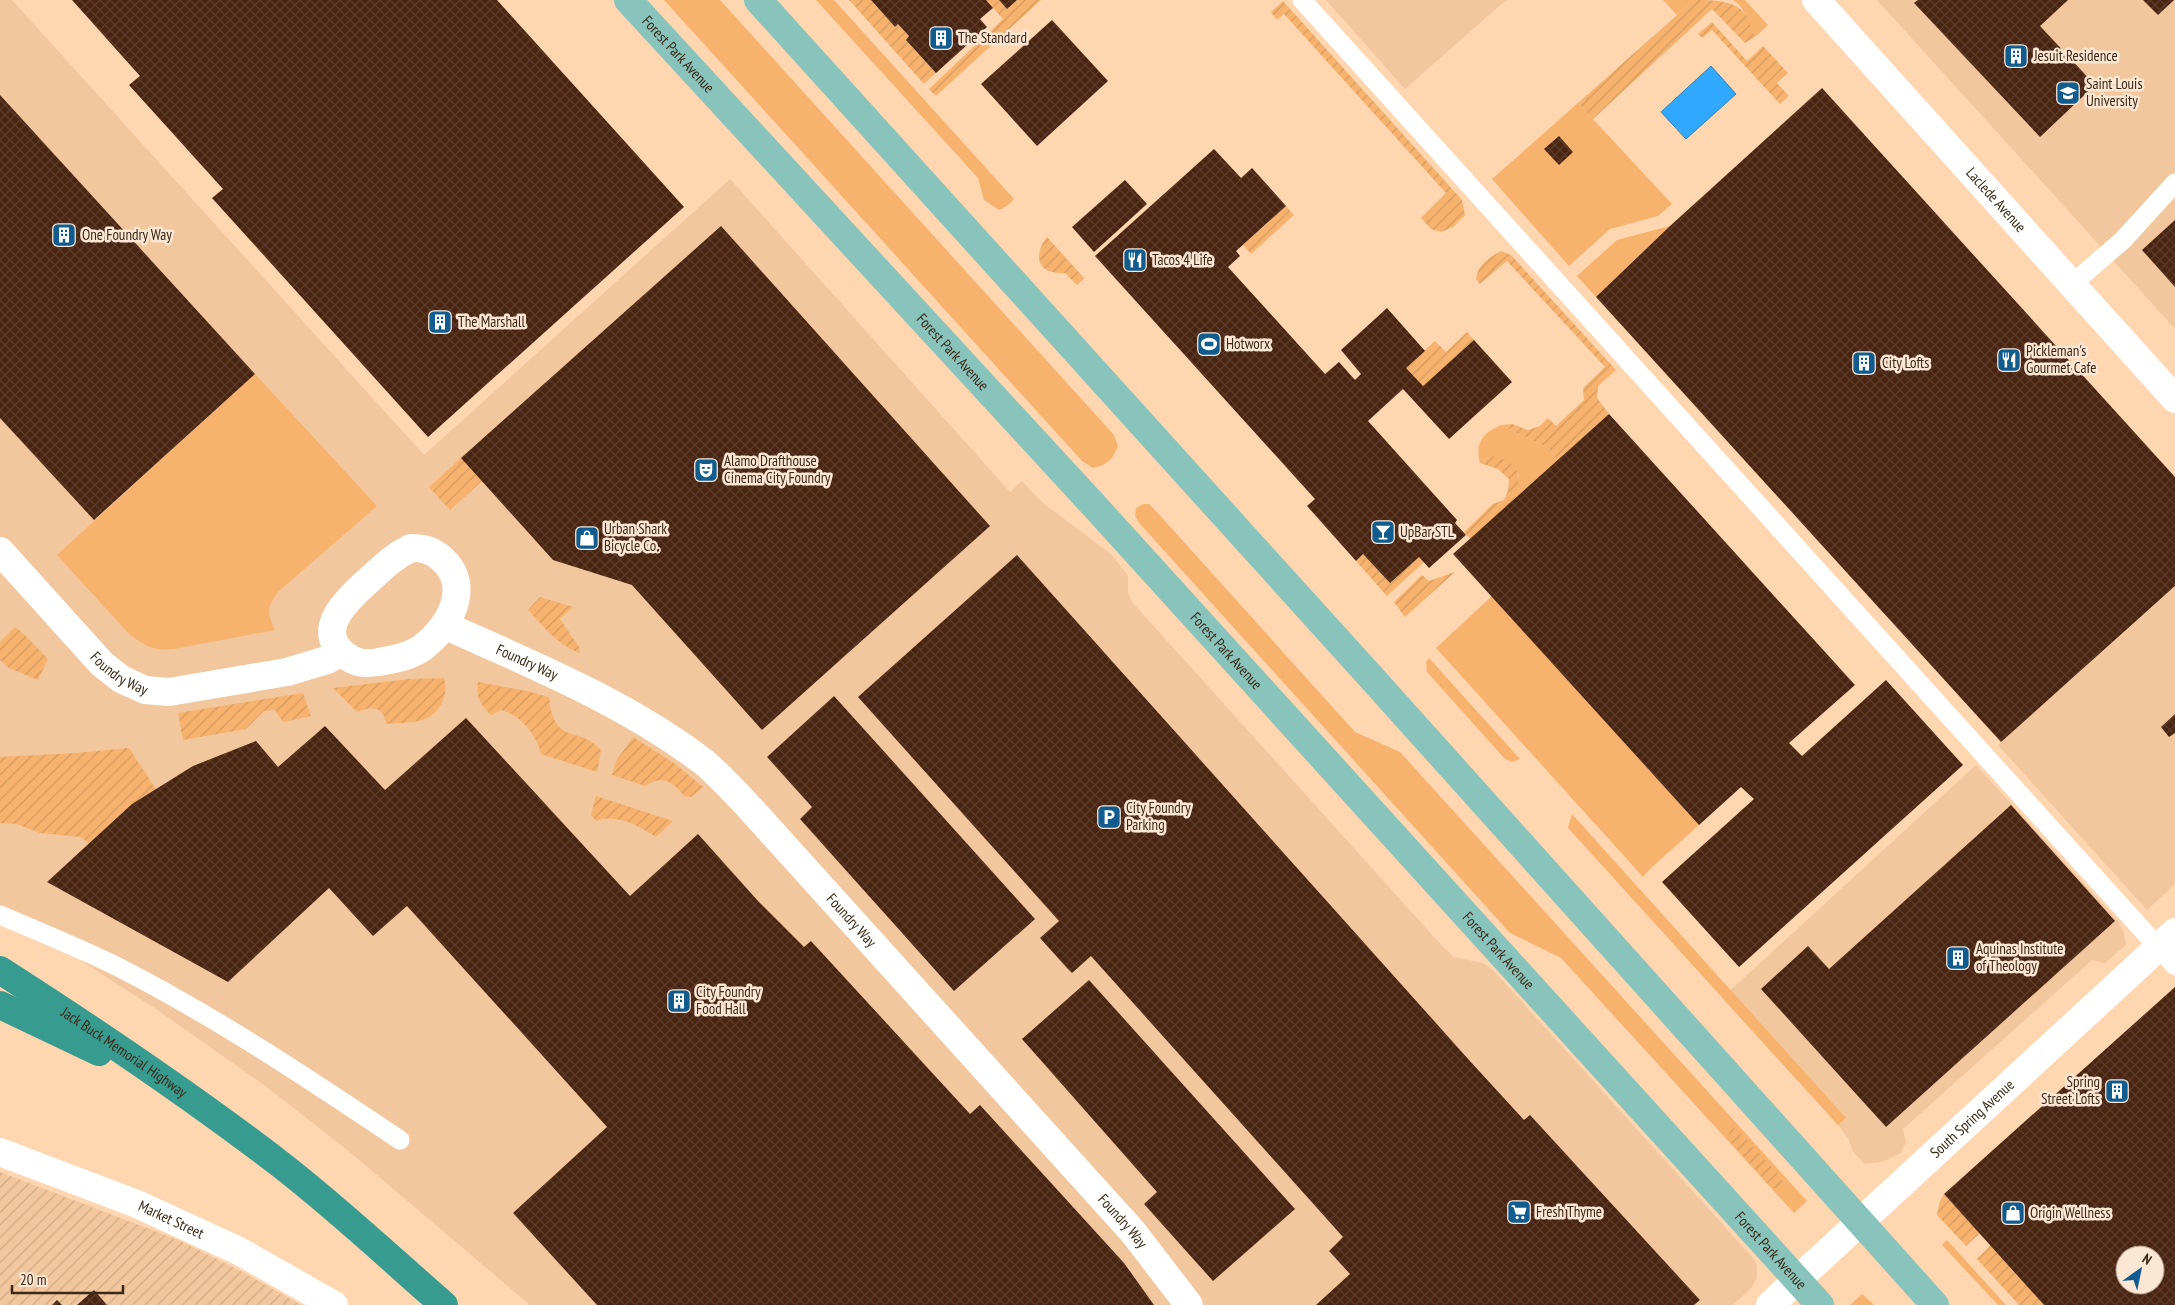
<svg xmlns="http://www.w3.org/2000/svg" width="2175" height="1305" font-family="'PT Sans Narrow',sans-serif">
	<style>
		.built { fill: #f2c79d }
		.industrial { fill: url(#industrial-furrows) }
		.green { fill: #f7b36e }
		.garden { fill: url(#garden-furrows) }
		.water { fill: #30a8fd; stroke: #3382b7 }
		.building { fill: url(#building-cross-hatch); fill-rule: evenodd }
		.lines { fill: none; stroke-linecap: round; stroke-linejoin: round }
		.service { stroke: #fff; stroke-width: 19 }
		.pedestrian { stroke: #fff; stroke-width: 28 }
		.minor { stroke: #fff; stroke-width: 28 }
		.primary { stroke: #88c3bc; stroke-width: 28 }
		.motorway { stroke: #389b90; stroke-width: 28 }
		.labels { text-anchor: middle; stroke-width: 5; stroke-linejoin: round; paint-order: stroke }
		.poi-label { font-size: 15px; fill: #3b2815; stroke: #fce7d5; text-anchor: start }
		.street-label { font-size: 15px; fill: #3b2815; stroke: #fce7d5 }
	</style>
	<defs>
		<pattern id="industrial-furrows" width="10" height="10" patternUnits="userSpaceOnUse" patternTransform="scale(1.25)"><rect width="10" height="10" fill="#f2c79d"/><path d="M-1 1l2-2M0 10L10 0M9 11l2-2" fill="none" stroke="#d0ab86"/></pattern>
		<pattern id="garden-furrows" width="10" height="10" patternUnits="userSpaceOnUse" patternTransform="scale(1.25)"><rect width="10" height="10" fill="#f7b36e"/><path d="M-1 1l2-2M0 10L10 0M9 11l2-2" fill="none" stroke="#d59a5e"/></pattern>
		<pattern id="building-cross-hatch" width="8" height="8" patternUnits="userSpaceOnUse" patternTransform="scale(1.25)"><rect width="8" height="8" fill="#492411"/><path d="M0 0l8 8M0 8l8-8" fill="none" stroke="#5b3b2a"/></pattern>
	</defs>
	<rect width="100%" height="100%" fill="#fed6b0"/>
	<g class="built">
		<polygon points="0,0 12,0 424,455 730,179 1010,492 1022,481 1043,503 1112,555 1128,576 1128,592 1132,602 1443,947 1454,957 1483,963 1493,970 1753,1258 1757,1265 1757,1278 1751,1288 1733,1305 530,1305 351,1153 268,1088 159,1011 0,908"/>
		<polygon points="1326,0 1506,0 1405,89"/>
		<polygon points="1877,0 2175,0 2175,329 2045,185"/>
		<polygon points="2175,587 2175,884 2147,910 1998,745"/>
		<polygon points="1976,765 2118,921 2124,933 2126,945 2105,963 2092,960 1903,1129 1906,1142 1901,1153 1882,1162 1864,1164 1853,1151 1848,1138 1838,1125 1722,998"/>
	</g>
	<polygon class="industrial" points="0,1172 178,1240 239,1270 301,1305 0,1305"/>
	<g class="green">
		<path d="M664,0H720L1114,435L1118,446C1113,459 1107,465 1093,468L1082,461Z"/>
		<polygon points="816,0 834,0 1014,199 1007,206 999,210 984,200 978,178"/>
		<polygon points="1663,0 1694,0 1677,15"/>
		<path d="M1733,0H1745L1768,25L1755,37C1747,23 1747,9 1733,0Z"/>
		<polygon points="1578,103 1672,204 1658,216 1610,229 1569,266 1492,179"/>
		<polygon points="1670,226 1596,297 1577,276 1617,240"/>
		<path d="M255,374L377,506L278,592C266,609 267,612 275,630L174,649C154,651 147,647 130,635L57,555Z"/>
		<path d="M1501,425L1548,448L1558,460L1513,500L1519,475L1490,456L1480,463C1475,442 1482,434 1501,425Z"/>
		<polygon points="1143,504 1149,504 1155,510 1355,732 1400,752 1807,1201 1794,1213 1561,958 1510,933 1140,524 1135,516 1136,508"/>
		<polygon points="1492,596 1699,825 1650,869 1643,877 1436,648"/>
		<polygon points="1429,658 1520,759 1512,762 1505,759 1427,672 1426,663"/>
		<polygon points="1572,814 1846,1118 1838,1125 1568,828"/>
		<polygon points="1947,1240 2006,1305 1998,1305 1942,1245"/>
		<polygon points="1862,1294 1874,1305 1850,1305"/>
	</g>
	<g class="garden">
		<polygon points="849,0 871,0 895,27 898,24 909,36 906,40 936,73 924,84"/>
		<polygon points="986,0 999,0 1007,9 1017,0 1041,0 936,96 929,89 1003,19"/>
		<path d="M1694,0C1714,0 1735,0 1746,15C1750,22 1751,30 1755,37L1745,43L1712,9L1593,119L1578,103Z"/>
		<polygon points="1283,1 1462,200 1465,215 1453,227 1441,232 1431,229 1421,218 1446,193 1284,14 1277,20 1271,12"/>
		<polygon points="1712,22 1747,61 1763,46 1788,73 1777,83 1789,96 1780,104 1712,30 1702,38 1698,34"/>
		<polygon points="1286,206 1294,215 1251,254 1243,245"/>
		<path d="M1047,237L1084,278L1077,285L1065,273C1038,275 1032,257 1047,237Z"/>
		<path d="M1501,251L1511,255L1616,370L1598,386L1597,398L1609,414L1558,460L1548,448L1501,425L1512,424L1528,430L1540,426L1548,418L1556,426L1584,400L1583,388L1605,367L1507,261L1480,284L1476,279C1478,264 1489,258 1501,251Z"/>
		<polygon points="1467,332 1474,340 1423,386 1406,368 1435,341 1446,352"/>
		<path d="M1490,456C1518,460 1525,474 1513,500L1471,539L1464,532L1493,504L1504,500L1508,491L1509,479L1498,469L1480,463Z"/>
		<polygon points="461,458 482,481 450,510 429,487"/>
		<polygon points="1363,554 1390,583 1419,557 1424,562 1387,596 1356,561"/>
		<polygon points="1455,572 1405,617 1394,602 1422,575 1429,581"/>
		<path d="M540,597L573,607L560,619L579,647L580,653C559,646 543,626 528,610Z"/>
		<polygon points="15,627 24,634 48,659 38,680 9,668 0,660 0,642"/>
		<path d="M444,678C449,695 440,715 422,720C412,723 398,723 386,724C383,705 372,706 357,712L333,688L409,679Z"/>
		<path d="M478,682L527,691L549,697C554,749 582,724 601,751L597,772L541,754C537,735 520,715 501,710L491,715C480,704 476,698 478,682Z"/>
		<polygon points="303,693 311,716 283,722 275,710 264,711 246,729 183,740 178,713"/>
		<path d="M633,737L674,763L703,787L691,797L684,796C672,781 663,775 645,786L612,775L616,761Z"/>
		<polygon points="129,748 156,789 132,804 89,844 81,837 40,833 17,824 0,823 0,757 75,753"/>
		<path d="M596,796L673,821L656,837C639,826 616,813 596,821L591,815Z"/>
		<polygon points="1736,1128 1782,1178 1782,1183 1778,1188 1772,1188 1727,1138 1731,1129"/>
		<polygon points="1944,1194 1980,1233 1966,1246 1937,1215 1940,1201"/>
		<polygon points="1991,1245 2044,1305 2019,1305 1977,1259"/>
	</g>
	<polygon class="water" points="1711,66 1736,94 1686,139 1661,112"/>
	<g class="building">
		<polygon points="72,0 497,0 684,207 428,437 212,198 223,189 129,85 140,76"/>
		<polygon points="871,0 986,0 993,8 980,19 987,27 936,73 906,40 909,36 898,24 895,27"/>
		<polygon points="999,0 1017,0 1007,9"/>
		<polygon points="1918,0 2068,0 2040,26 2095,85 2040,137 1914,3"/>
		<polygon points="2143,0 2174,0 2158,15"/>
		<polygon points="1052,20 1108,81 1037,146 981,84"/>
		<polygon points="1822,88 2175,477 2175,586 2001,742 1596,297 1670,226"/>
		<polygon points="0,95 255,374 94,520 0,418"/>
		<polygon points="1559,136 1573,152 1559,165 1544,149"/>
		<polygon points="1214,149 1241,178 1252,168 1286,206 1236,251 1240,256 1228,267 1325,374 1339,362 1355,380 1361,374 1341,350 1387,308 1425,351 1406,368 1423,386 1474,340 1512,382 1449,439 1403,389 1368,421 1457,520 1455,523 1466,535 1429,568 1419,557 1390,583 1363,554 1356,561 1307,506 1315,499 1095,256"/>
		<polygon points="1125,180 1147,204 1094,252 1072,227"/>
		<polygon points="2175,220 2175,287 2142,250"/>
		<polygon points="721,226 990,526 762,730 632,585 553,560 461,458"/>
		<polygon points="1609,414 1855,685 1789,743 1802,756 1886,680 1963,765 1739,967 1662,882 1754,799 1741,787 1699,825 1453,554"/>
		<polygon points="1017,555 1469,1060 1524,1120 1530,1115 1700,1300 1694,1305 1316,1305 1350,1274 1329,1251 1343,1237 1091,956 1072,973 1067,968 1040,938 1059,921 858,697"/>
		<polygon points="834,696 1035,919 954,991 800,819 812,807 767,757"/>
		<polygon points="2175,714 2175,733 2169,737 2161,727"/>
		<polygon points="466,718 630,896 698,834 758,901 804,947 811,941 970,1114 980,1105 1124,1263 1154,1305 597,1305 513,1213 607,1127 407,906 373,936 329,888 228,982 47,882 132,804 193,766 256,741 278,767 325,726 385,790"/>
		<polygon points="2011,805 2115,921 1886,1127 1761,989 1808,946 1829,969"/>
		<polygon points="1089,980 1295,1209 1213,1281 1144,1204 1157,1192 1022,1039"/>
		<path d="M2175,987V1305H2044L1944,1194ZM2125,1255H2155V1285H2125Z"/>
		<polygon points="94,1290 107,1305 77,1305"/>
		<polygon points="57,1300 62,1305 52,1305"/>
	</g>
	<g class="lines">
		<g class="service">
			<polyline points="1302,0 2175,966"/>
			<polyline points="2072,284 2123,240 2175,183"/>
			<path d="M0,915C40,932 80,948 118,967C216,1017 309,1079 400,1140"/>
		</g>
		<path class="pedestrian" id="s1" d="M444,625C533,665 627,703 705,763C720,776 734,791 748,806L1133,1232L1189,1305"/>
		<g class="minor">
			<path id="s2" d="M1816,0L2175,399"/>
			<path d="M411,548C423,548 432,550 442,559C473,586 449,628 422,648C409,657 394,659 379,662C365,664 355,664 344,654C313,629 350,597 369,580C382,568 394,556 411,548Z"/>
			<path id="s3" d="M0,551L102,664L121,679L145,690L169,692L287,672L327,660L341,652"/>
			<path id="s4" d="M0,1152L137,1204L239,1251L334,1305"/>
			<path id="s5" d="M1770,1305L2175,932"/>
		</g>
		<g class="primary">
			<path id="s6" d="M628,0L1099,511L1820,1305"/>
			<polyline points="758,0 1370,676 1935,1305"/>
		</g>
		<g class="motorway">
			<path id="s7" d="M0,970C95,1031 190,1095 280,1164C337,1208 390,1258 444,1305"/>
			<polyline points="0,1005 99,1052"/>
		</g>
	</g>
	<defs>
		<g id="building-square" transform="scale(1.25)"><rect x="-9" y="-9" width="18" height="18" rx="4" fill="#105c8f" stroke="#fce7d5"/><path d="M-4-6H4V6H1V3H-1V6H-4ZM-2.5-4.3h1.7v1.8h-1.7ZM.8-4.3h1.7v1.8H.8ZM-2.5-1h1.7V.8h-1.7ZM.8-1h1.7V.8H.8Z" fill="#fff"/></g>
		<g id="university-square" transform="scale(1.25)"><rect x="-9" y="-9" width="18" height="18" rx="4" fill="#105c8f" stroke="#fce7d5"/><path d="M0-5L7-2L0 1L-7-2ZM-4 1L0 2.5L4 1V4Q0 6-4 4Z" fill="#fff"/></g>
		<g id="restaurant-square" transform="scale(1.25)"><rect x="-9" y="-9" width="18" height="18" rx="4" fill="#105c8f" stroke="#fce7d5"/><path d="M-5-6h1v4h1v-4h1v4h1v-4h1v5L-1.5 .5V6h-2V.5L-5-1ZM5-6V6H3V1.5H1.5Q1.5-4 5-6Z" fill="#fff"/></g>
		<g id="stadium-square" transform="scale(1.25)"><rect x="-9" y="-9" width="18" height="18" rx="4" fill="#105c8f" stroke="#fce7d5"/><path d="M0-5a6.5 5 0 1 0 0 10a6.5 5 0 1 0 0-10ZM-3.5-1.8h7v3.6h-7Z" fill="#fff"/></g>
		<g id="theatre-square" transform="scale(1.25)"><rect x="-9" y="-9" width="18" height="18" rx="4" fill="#105c8f" stroke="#fce7d5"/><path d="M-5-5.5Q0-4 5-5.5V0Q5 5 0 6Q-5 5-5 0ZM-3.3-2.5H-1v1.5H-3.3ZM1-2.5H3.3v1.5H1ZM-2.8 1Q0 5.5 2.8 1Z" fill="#fff"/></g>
		<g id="bar-square" transform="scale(1.25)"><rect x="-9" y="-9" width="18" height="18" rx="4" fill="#105c8f" stroke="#fce7d5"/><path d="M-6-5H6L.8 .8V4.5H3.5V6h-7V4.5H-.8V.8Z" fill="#fff"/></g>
		<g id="shop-square" transform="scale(1.25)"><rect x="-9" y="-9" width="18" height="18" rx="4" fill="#105c8f" stroke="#fce7d5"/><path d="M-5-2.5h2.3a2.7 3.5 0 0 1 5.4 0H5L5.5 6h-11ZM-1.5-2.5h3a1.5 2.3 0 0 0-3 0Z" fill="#fff"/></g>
		<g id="parking-square" transform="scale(1.25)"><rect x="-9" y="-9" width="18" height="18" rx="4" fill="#105c8f" stroke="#fce7d5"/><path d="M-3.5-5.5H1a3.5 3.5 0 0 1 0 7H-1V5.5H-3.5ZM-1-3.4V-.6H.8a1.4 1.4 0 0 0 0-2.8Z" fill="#fff"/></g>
		<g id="supermarket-square" transform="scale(1.25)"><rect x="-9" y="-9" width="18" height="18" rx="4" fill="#105c8f" stroke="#fce7d5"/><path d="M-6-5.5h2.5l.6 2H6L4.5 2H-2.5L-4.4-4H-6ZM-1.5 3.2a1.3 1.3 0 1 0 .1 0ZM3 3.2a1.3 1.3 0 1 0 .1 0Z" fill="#fff"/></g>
	</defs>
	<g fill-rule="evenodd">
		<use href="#building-square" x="941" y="38"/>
		<use href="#building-square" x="2016" y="56"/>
		<use href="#university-square" x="2068" y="93"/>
		<use href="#building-square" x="64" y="235"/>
		<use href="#restaurant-square" x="1135" y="260"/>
		<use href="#building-square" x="440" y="322"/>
		<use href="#stadium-square" x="1209" y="344"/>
		<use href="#restaurant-square" x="2009" y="360"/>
		<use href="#building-square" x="1864" y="363"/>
		<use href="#theatre-square" x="706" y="470"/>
		<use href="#bar-square" x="1383" y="532"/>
		<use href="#shop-square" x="587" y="538"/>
		<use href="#parking-square" x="1109" y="817"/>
		<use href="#building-square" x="1958" y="958"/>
		<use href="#building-square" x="679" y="1001"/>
		<use href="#building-square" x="2117" y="1091"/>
		<use href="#supermarket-square" x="1519" y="1212"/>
		<use href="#shop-square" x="2013" y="1213"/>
	</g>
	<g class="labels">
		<g class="poi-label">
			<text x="958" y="43">The Standard</text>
			<text x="2034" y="61">Jesuit Residence</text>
			<text x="2086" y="89">Saint Louis<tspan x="2086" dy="17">University</tspan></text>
			<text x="82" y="240">One Foundry Way</text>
			<text x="1152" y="265">Tacos 4 Life</text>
			<text x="458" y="327">The Marshall</text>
			<text x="1226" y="349">Hotworx</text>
			<text x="2026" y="356">Pickleman's<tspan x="2026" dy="17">Gourmet Cafe</tspan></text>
			<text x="1882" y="368">City Lofts</text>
			<text x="724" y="466">Alamo Drafthouse<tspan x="724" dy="17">Cinema City Foundry</tspan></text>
			<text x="604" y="534">Urban Shark<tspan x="604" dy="17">Bicycle Co.</tspan></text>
			<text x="1400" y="537">UpBar STL</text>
			<text x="1126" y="813">City Foundry<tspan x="1126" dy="17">Parking</tspan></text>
			<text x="1976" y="954">Aquinas Institute<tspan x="1976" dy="17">of Theology</tspan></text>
			<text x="696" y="997">City Foundry<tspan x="696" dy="17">Food Hall</tspan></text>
			<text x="2100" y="1087" text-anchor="end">Spring<tspan x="2100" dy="17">Street Lofts</tspan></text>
			<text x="1536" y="1217">Fresh Thyme</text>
			<text x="2030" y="1218">Origin Wellness</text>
		</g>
		<g class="street-label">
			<text dy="5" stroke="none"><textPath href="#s6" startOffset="74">Forest Park Avenue</textPath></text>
			<text dy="5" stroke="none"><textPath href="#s2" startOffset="269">Laclede Avenue</textPath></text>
			<text dy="5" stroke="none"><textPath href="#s6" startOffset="479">Forest Park Avenue</textPath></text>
			<text dy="5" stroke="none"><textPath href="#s6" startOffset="884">Forest Park Avenue</textPath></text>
			<text dy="5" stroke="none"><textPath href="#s1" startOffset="91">Foundry Way</textPath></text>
			<text dy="5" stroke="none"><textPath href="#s3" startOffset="172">Foundry Way</textPath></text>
			<text dy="5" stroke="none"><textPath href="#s1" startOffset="511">Foundry Way</textPath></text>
			<text dy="5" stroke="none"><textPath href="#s6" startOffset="1289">Forest Park Avenue</textPath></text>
			<text dy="5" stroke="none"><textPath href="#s7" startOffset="149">Jack Buck Memorial Highway</textPath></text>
			<text dy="5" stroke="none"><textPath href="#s5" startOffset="275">South Spring Avenue</textPath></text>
			<text dy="5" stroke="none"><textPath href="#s4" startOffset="184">Market Street</textPath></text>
			<text dy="5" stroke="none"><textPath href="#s1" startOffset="916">Foundry Way</textPath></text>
			<text dy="5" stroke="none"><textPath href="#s6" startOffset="1694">Forest Park Avenue</textPath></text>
		</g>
	</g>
	<g transform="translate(2140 1270) rotate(33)"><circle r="24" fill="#fce7d5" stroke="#af9b88"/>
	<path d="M0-4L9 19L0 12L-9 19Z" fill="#105c8f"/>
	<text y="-8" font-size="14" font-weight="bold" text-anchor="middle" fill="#3b2815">N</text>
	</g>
	<path d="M12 1285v8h111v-8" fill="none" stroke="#3b2815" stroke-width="2.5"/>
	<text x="20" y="1285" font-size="15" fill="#3b2815" stroke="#fce7d5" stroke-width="4" paint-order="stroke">20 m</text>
</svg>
